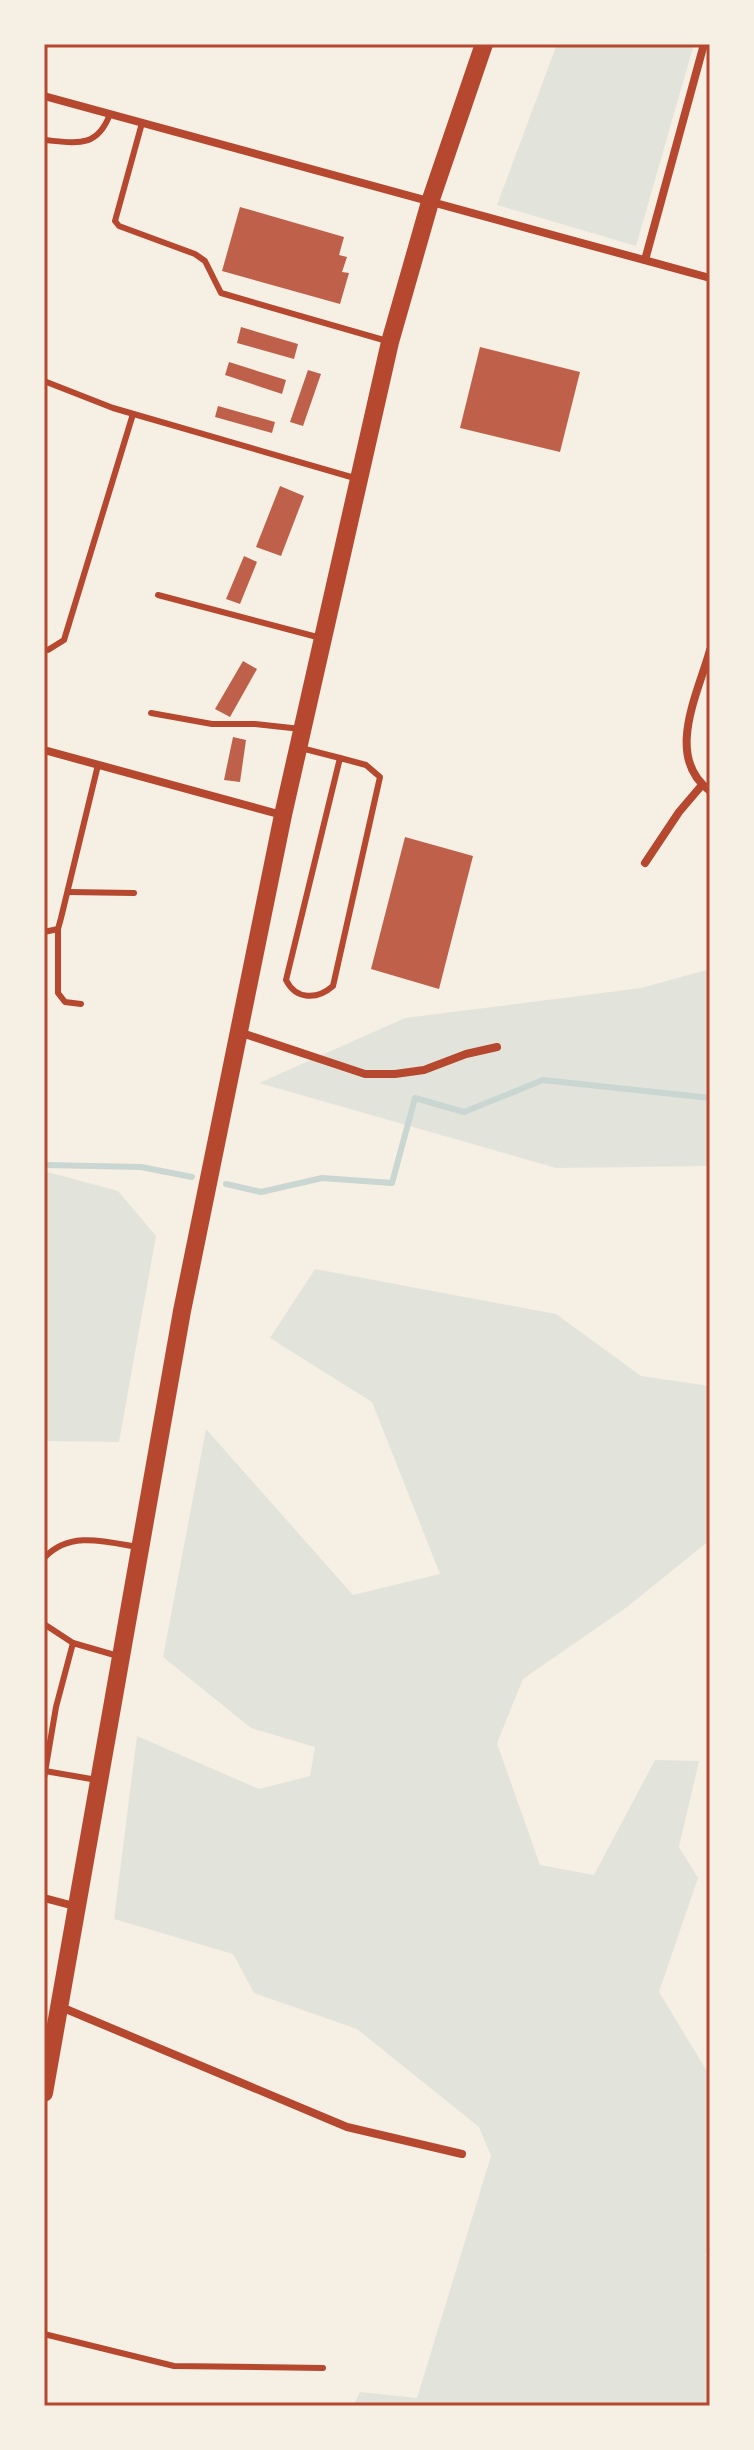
<svg xmlns="http://www.w3.org/2000/svg" width="754" height="2450" font-family="Arial,sans-serif">
	<style>
		.green { fill: #e2e4dc }
		.lines { fill: none; stroke-linecap: round; stroke-linejoin: round }
		.stream { stroke: #c9d6d2; stroke-width: 6 }
		.building { fill: #bf614a }
		.service { stroke: #b5482f; stroke-width: 6 }
		.minor { stroke: #b5482f; stroke-width: 8 }
		.primary { stroke: #b5482f; stroke-width: 18 }
		.neatline { fill: none; stroke: #b5482f; stroke-width: 3 }
	</style>
	<rect width="100%" height="100%" fill="#f6efe4"/>
	<g class="green">
		<polygon points="557,44 694,44 636,246 497,205"/>
		<polygon points="710,969 710,1166 556,1168 259,1083 405,1018 641,988"/>
		<polygon points="44,1171 118,1191 156,1236 119,1442 44,1441"/>
		<polygon points="315,1269 556,1314 641,1376 710,1386 710,1540 627,1607 523,1679 497,1743 540,1865 594,1875 655,1760 699,1761 679,1847 698,1878 659,1992 710,2076 710,2249 705,2255 710,2262 710,2406 353,2406 360,2392 417,2398 491,2156 479,2127 357,2029 254,1993 233,1954 114,1919 137,1736 259,1789 310,1776 315,1747 251,1728 163,1657 206,1429 353,1595 440,1574 372,1402 270,1338"/>
	</g>
	<g class="lines">
		<g class="stream">
			<polyline points="44,1165 141,1167 192,1177"/>
			<polyline points="226,1184 261,1192 322,1178 392,1183 415,1098 464,1112 543,1080 710,1098"/>
		</g>
	</g>
	<g class="building">
		<polygon points="240,207 344,237 339,255 347,257 342,272 349,273 340,304 222,271"/>
		<polygon points="241,327 298,344 294,359 237,343"/>
		<polygon points="480,347 580,372 560,452 460,428"/>
		<polygon points="229,362 286,380 282,394 225,375"/>
		<polygon points="308,370 321,374 303,426 290,422"/>
		<polygon points="218,406 275,422 272,433 215,417"/>
		<polygon points="280,486 304,496 281,556 256,547"/>
		<polygon points="244,556 257,562 240,604 226,599"/>
		<polygon points="243,661 257,669 230,717 215,709"/>
		<polygon points="233,737 246,740 240,782 224,780"/>
		<polygon points="405,837 473,856 439,989 371,969"/>
	</g>
	<g class="lines">
		<g class="service">
			<polyline points="142,123 115,221 119,226 195,254 205,261 221,293 387,341"/>
			<path d="M44,140C76,143 97,149 110,114"/>
			<polyline points="44,381 113,408 358,479"/>
			<polyline points="158,595 321,638"/>
			<polyline points="44,649 48,650 64,640 133,414"/>
			<polyline points="151,713 212,724 255,724 301,729"/>
			<polyline points="301,748 340,758"/>
			<path d="M340,758L366,765L380,777L333,986C317,1000 296,1000 286,980Z"/>
			<polyline points="68,892 134,893"/>
			<polyline points="58,929 58,993 65,1002 81,1004"/>
			<polyline points="44,932 58,929 61,918 98,765"/>
			<path d="M44,1558C69,1531 104,1541 137,1547"/>
			<polyline points="44,1624 73,1643"/>
			<polyline points="45,1771 97,1780"/>
			<polyline points="44,1778 56,1707 73,1643 118,1656"/>
			<polyline points="44,2334 174,2366 323,2368"/>
		</g>
		<g class="minor">
			<polyline points="44,96 710,278"/>
			<polyline points="645,260 704,44"/>
			<path d="M710,650C698,694 664,757 710,791"/>
			<polyline points="44,750 282,815"/>
			<polyline points="645,863 679,812 702,785"/>
			<polyline points="239,1032 365,1074 395,1074 424,1070 466,1054 497,1047"/>
			<polyline points="44,1898 78,1907"/>
			<polyline points="61,2007 347,2127 462,2154"/>
		</g>
		<polyline class="primary" points="44,2093 182,1311 283,815 390,342 430,202 484,44"/>
	</g>
	<rect width="754" height="2450" fill="none" stroke="#f6efe4" stroke-width="92"/>
	<rect x="46" y="46" width="662" height="2358" class="neatline"/>
</svg>
